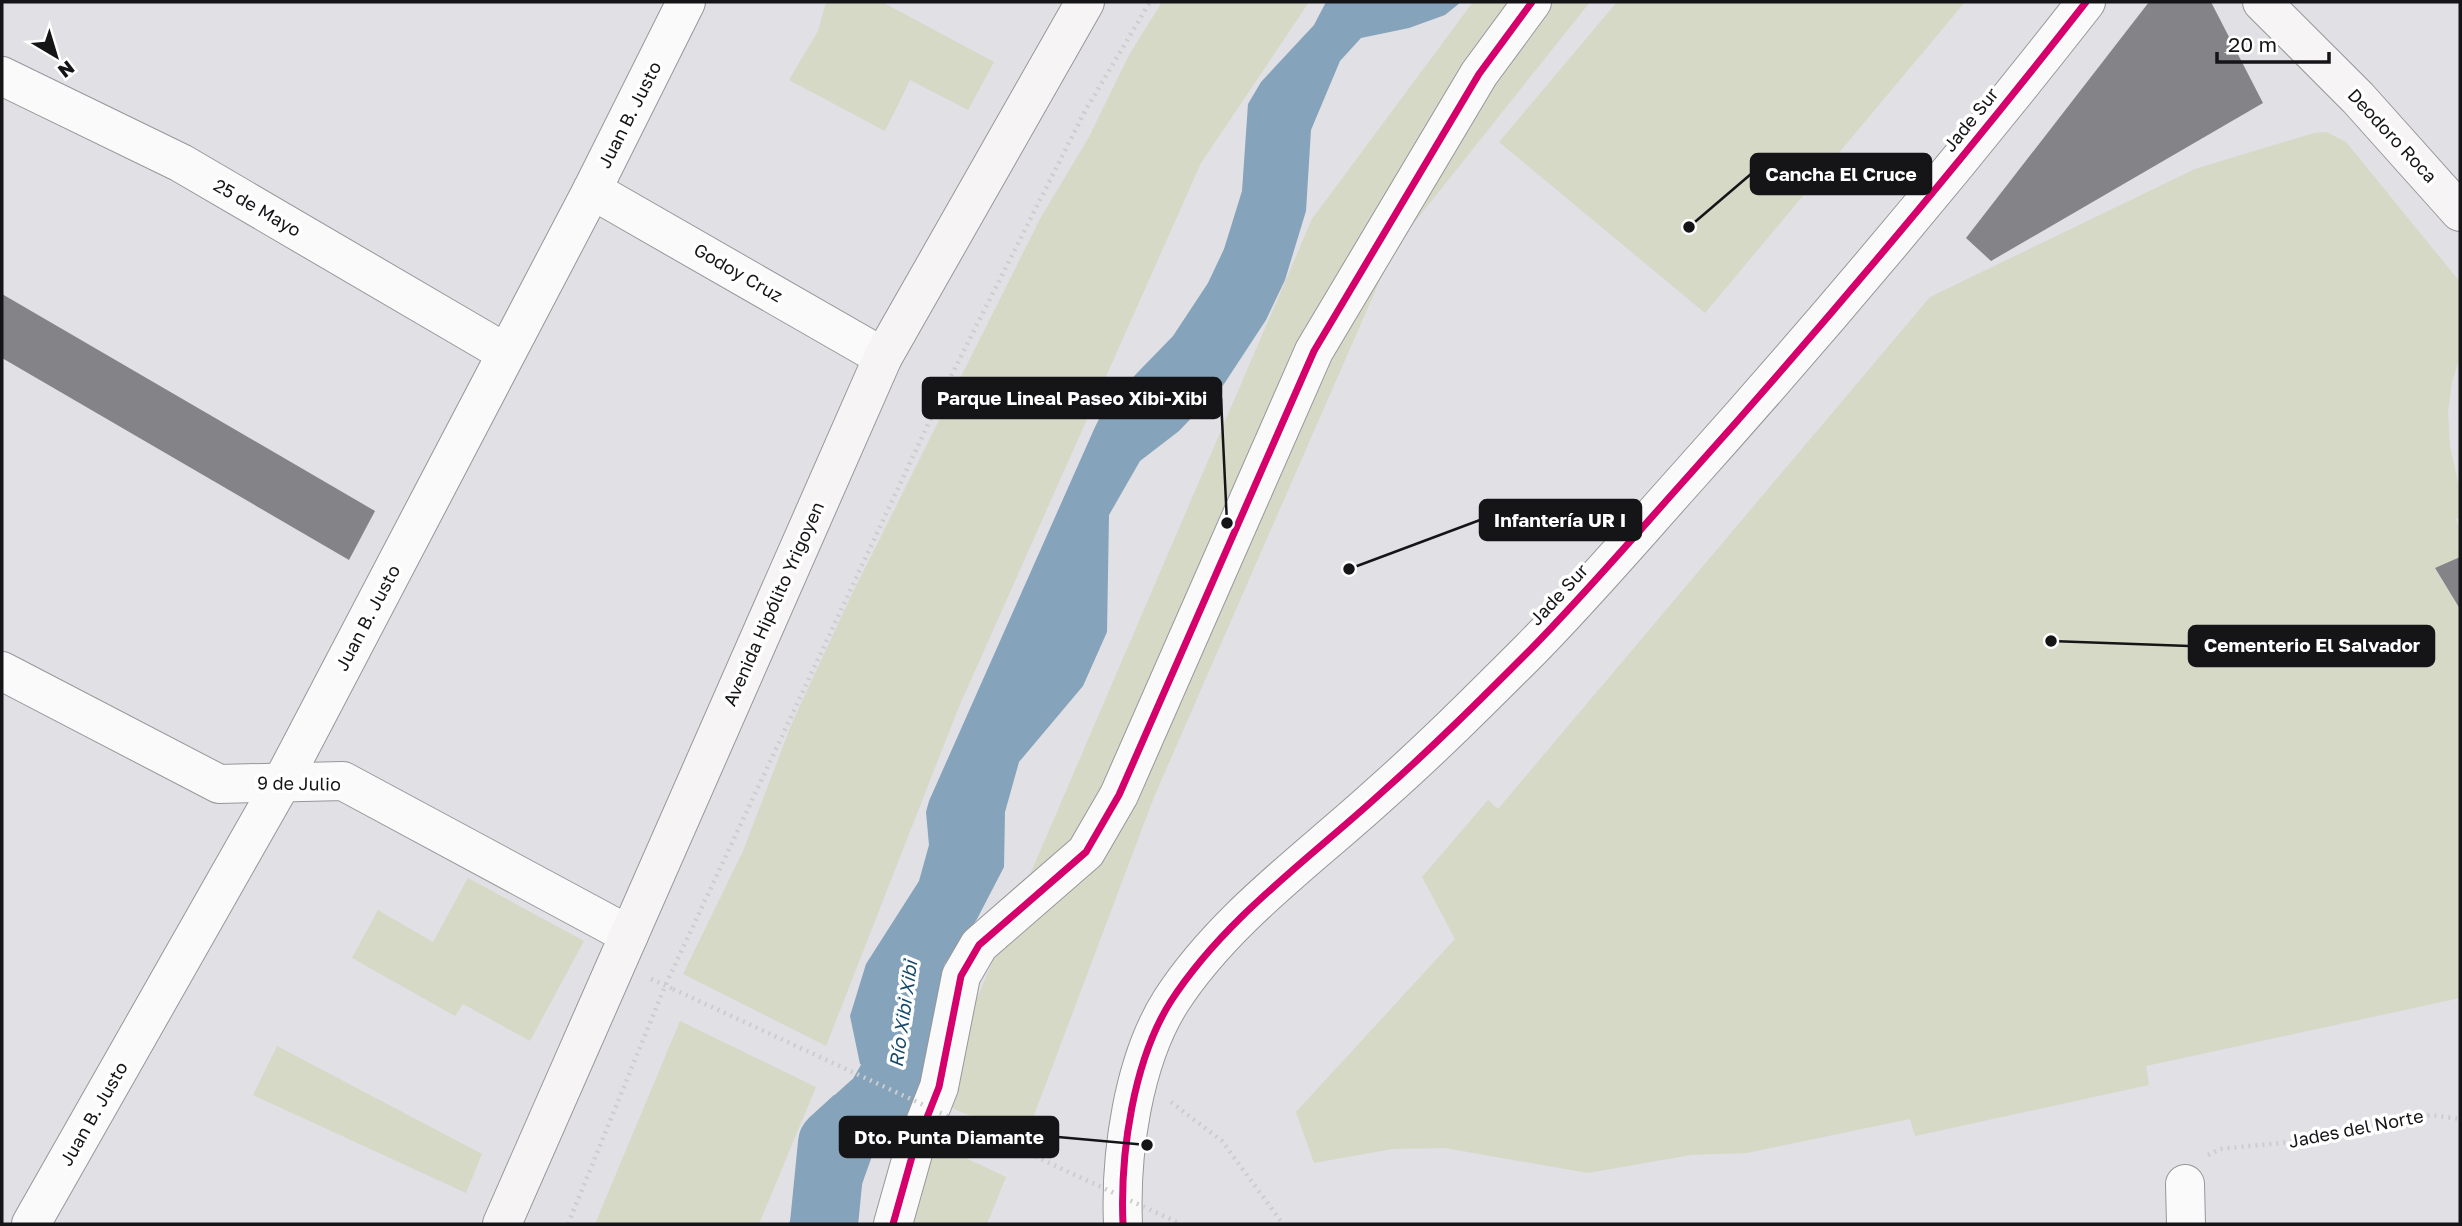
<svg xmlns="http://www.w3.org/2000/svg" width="2462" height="1226" font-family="'Golos Text',sans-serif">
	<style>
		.green { fill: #d5d9c6 }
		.water { fill: #85a3ba }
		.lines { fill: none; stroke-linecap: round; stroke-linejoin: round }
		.river { stroke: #85a3ba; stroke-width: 68 }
		.building { fill: #848488 }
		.street-casing { stroke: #97979b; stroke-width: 40 }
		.secondary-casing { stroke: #97979b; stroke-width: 40 }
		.path { stroke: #cdcdcf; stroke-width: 4.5; stroke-dasharray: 2 5; stroke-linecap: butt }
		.street { stroke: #fafafb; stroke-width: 38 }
		.secondary { stroke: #f7f4f5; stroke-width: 38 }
		.path-bridge { stroke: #cdcdcf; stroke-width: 4.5; stroke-dasharray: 2 5; stroke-linecap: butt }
		.cycleway-casing { stroke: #fff; stroke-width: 11 }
		.cycleway { stroke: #d6006c; stroke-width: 7 }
		.labels { text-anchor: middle; stroke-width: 7; stroke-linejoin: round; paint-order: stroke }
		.street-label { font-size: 18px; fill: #151518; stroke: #fff }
		.water-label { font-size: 19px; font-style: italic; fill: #164a6b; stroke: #fff }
		.leader { fill: none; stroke: #151518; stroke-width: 2.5 }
		.callout-dot { fill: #151518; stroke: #fff; stroke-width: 2.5 }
		.callout { fill: #151518; stroke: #151518; stroke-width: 2.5 }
		.callout-label { font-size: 19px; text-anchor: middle; font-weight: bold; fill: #fff }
	</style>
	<rect width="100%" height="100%" fill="#e0e0e5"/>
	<g class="green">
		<polygon points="826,2 882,2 994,62 968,110 910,80 885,131 789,80 818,31"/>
		<polygon points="1162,2 1309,2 1201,163 958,709 826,1046 683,974 743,851 792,723 851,596 1040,219 1089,137 1129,55"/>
		<polygon points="1473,2 1590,2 1394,248 1154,797 1025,1139 933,1100 1312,219"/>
		<polygon points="1617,2 1965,2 1705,313 1499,142"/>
		<polygon points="2326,132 2346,142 2460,282 2460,356 2452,382 2448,412 2450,446 2460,491 2460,517 2456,519 2460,531 2460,557 2435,569 2460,609 2460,998 2146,1066 2149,1085 1915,1136 1910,1119 1747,1153 1691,1155 1588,1173 1445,1148 1392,1149 1314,1163 1296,1112 1455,939 1422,877 1488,800 1498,809 1930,297 2195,169 2314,133"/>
		<polygon points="468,878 584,941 530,1041 463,1004 455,1016 352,958 378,910 433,942"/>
		<polygon points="680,1021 816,1087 759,1224 595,1224"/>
		<polygon points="277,1046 482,1154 466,1193 253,1095"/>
		<polygon points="925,1139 1006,1177 987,1224 889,1224"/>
	</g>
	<g class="water">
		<polygon points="1326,2 1461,2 1445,15 1409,28 1361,38 1340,61 1311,130 1306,211 1285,280 1266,320 1224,384 1179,431 1140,461 1109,515 1107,632 1083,686 1019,762 1005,812 1004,867 977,919 944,965 932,1074 923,1095 860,1064 850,1016 866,964 919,881 929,845 926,812 929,801 1095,427 1106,405 1173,336 1208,283 1224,249 1242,191 1248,104 1261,82 1314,25"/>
		<polygon points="834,1095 910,1131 894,1141 876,1145 857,1198 857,1224 789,1224 801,1183 797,1164 800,1133 809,1118"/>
	</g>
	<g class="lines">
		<polyline class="river" points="824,1224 832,1143 880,1100 899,1067 908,987"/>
	</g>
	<g class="building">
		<polygon points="2149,2 2211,2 2263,103 1991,261 1966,238"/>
		<polygon points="2,294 375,511 349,560 2,358"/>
		<polygon points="2460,557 2460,609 2435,568"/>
	</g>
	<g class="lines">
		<g class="street-casing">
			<g id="street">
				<polyline points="2,76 181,163 506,353"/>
				<polyline points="592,190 883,357"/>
				<polyline points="2,671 219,784 343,781 629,935"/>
				<polyline points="2185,1184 2186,1224"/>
				<polyline points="31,1224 282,782 592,190 686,2"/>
				<polyline points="893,1224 913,1153 939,1087 961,976 979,945 1086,852 1119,795 1314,351 1479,74 1532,2"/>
				<path d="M1123,1224C1120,1154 1133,1061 1171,1001C1224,919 1309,859 1380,794C1432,748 1481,699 1530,650C1586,593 1638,532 1691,473C1828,320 1960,163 2086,2"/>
			</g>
		</g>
		<g class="secondary-casing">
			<g id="secondary">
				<polyline points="2262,2 2358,98 2460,212"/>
				<polyline points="502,1224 883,357 1085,2"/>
			</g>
		</g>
		<g class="path">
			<polyline points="651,979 673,989"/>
			<polyline points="1171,1102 1222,1141 1283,1224"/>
			<polyline points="2208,1155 2220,1149 2321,1139 2430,1115 2460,1119"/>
			<polyline points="568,1224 665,986 945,388 1085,111 1150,2"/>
		</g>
		<use href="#street" class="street"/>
		<use href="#secondary" class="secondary"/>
		<polyline class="path-bridge" points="673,989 1181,1224"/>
		<g class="cycleway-casing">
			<g id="cycleway">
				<polyline points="893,1224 913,1153 939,1087 961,976 979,945 1086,852 1119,795 1314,351 1479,74 1532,2"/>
				<path d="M1123,1224C1120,1154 1133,1061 1171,1001C1224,919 1309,859 1380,794C1432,748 1481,699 1530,650C1586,593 1638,532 1691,473C1828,320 1960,163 2086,2"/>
			</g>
		</g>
		<use href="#cycleway" class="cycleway"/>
	</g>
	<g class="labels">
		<g class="street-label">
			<text transform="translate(630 115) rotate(-63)" y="6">Juan B. Justo</text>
			<text transform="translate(1971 120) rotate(-51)" y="6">Jade Sur</text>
			<text transform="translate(2392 136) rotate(47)" y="6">Deodoro Roca</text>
			<text transform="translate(257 208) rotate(30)" y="6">25 de Mayo</text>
			<text transform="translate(738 273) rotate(30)" y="6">Godoy Cruz</text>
			<text transform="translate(1559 595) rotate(-47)" y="6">Jade Sur</text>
			<text transform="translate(774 604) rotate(-66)" y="6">Avenida Hipólito Yrigoyen</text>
			<text transform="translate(368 618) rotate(-62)" y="6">Juan B. Justo</text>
			<text transform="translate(299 784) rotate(1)" y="6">9 de Julio</text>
			<text transform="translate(94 1114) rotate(-60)" y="6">Juan B. Justo</text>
			<text transform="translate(2356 1129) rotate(-11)" y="6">Jades del Norte</text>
		</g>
		<g class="water-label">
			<text transform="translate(903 1014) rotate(-82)" y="7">Río Xibi Xibi</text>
		</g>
	</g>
	<path class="leader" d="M1689 227L1751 174M1227 523L1221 398M1349 569L1480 520M2051 641L2189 646M1147 1145L1058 1137"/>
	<g class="callout-dot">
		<circle cx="1689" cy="227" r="7"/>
		<circle cx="1227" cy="523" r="7"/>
		<circle cx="1349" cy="569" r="7"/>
		<circle cx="2051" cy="641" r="7"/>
		<circle cx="1147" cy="1145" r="7"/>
	</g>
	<g class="callout">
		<rect x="1751" y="154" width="180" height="40" rx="7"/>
		<rect x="923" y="378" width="298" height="40" rx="7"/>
		<rect x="1480" y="500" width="161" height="40" rx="7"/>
		<rect x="2189" y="626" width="245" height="40" rx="7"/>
		<rect x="840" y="1117" width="218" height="40" rx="7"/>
	</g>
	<g class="callout-label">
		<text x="1841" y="181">Cancha El Cruce</text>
		<text x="1072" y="405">Parque Lineal Paseo Xibi-Xibi</text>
		<text x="1560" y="527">Infantería UR I</text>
		<text x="2312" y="652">Cementerio El Salvador</text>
		<text x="949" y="1144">Dto. Punta Diamante</text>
	</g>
	<rect width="2462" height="1226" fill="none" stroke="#151518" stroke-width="7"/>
	<g transform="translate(56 56) rotate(142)" stroke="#ffffff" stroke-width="5" paint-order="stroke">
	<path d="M0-5L12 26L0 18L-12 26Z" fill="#151518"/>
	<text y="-10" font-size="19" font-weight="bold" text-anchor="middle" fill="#151518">N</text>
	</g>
	<path d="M2217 52v10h112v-10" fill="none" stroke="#151518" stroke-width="3.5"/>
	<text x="2228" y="52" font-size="21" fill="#151518" stroke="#ffffff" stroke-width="5" paint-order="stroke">20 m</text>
</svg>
